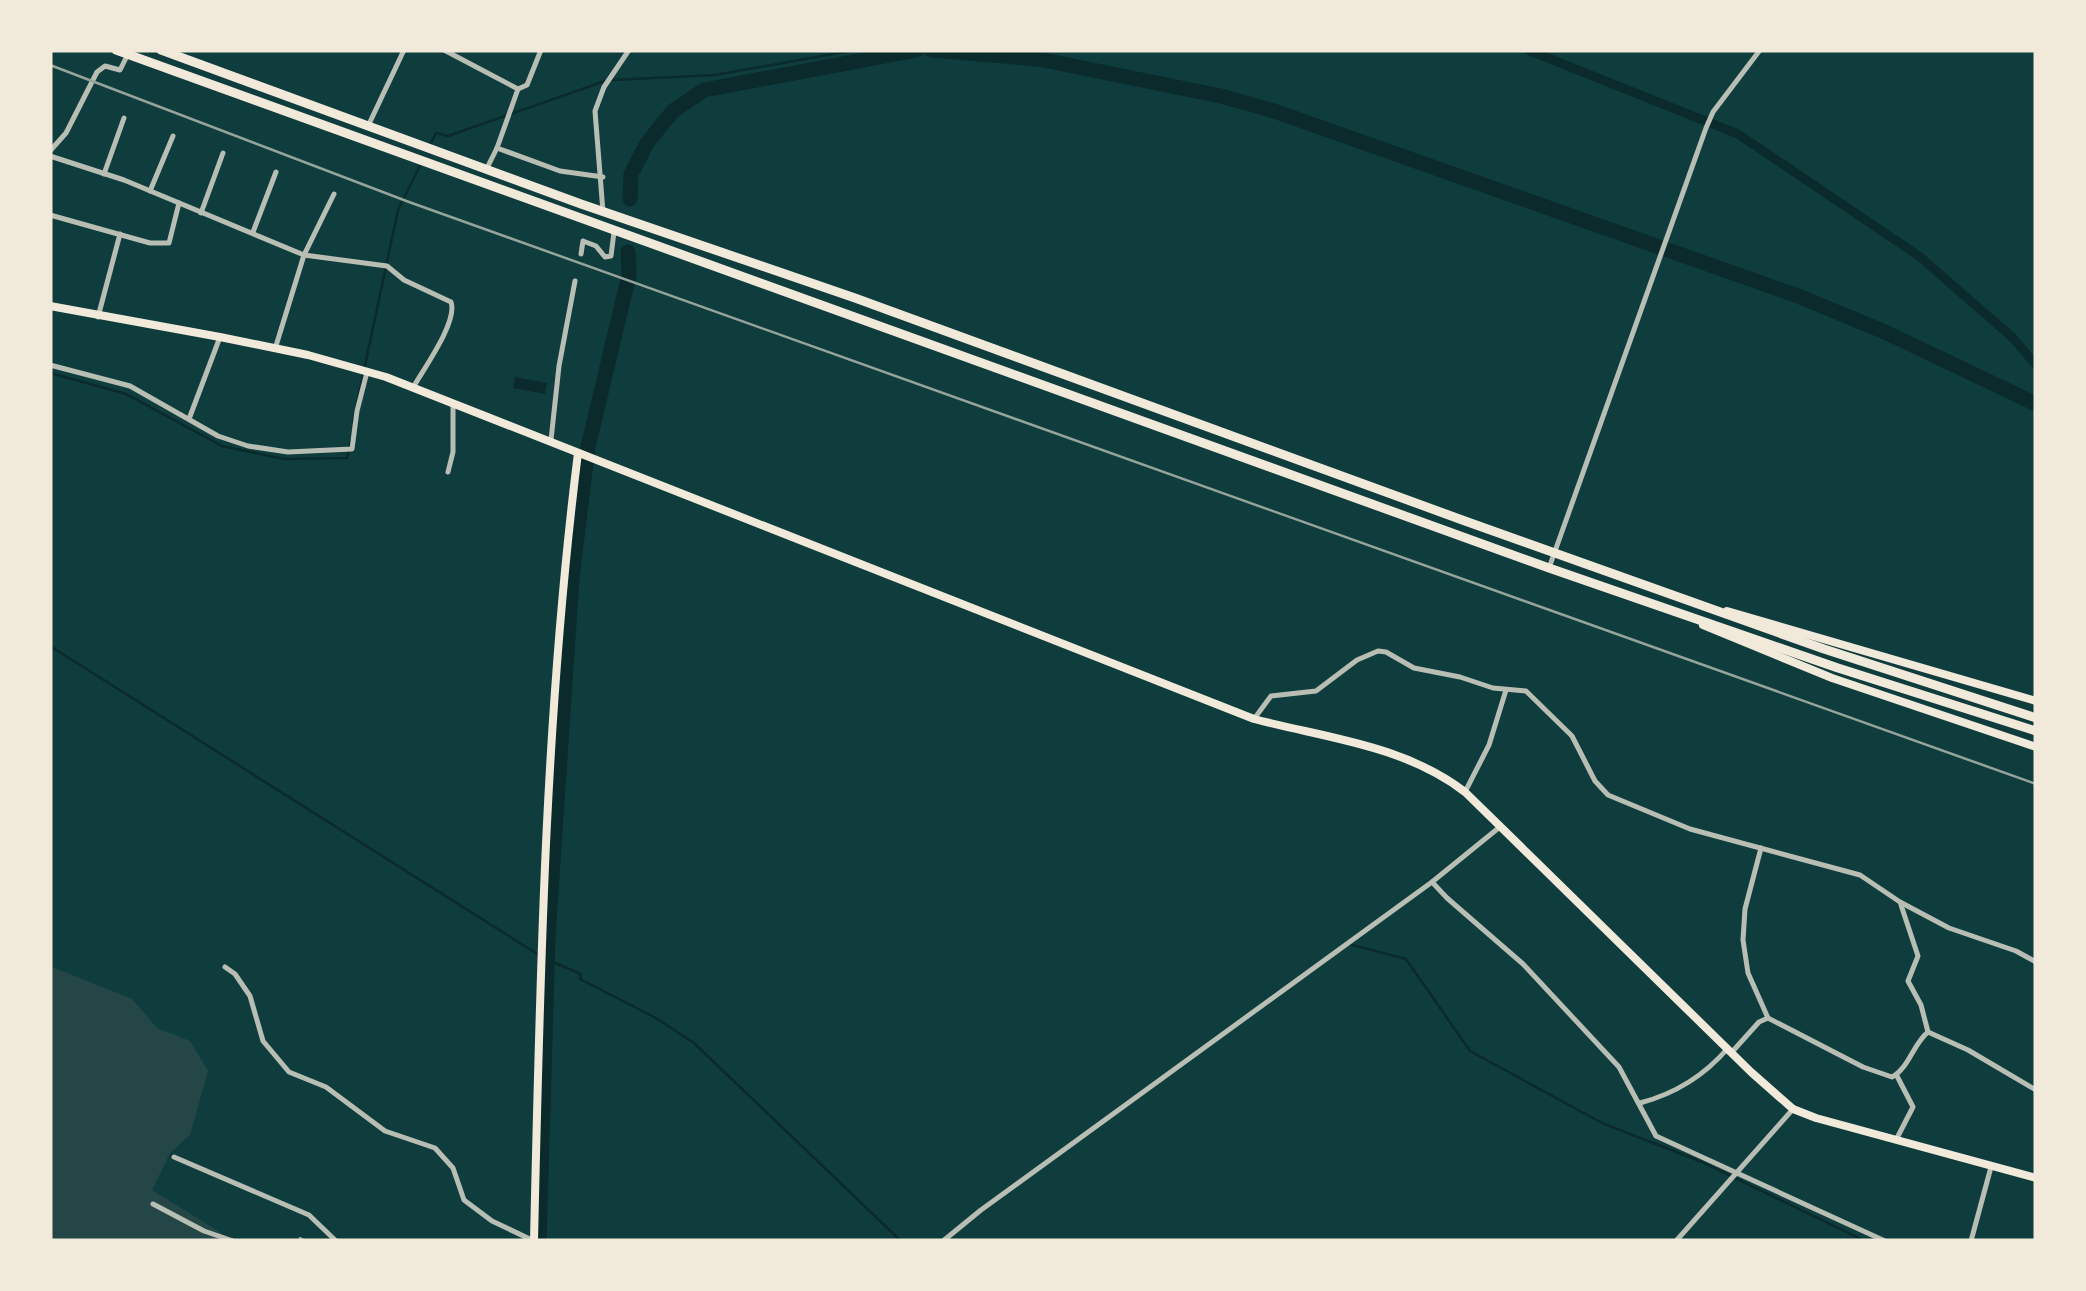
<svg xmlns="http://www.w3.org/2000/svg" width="2086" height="1291" font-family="Signika,sans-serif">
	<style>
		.green { fill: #244646 }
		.water { fill: #0a2a2b }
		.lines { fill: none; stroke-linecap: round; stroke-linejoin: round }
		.stream { stroke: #0a2a2b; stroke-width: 2.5 }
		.canal { stroke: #0a2a2b; stroke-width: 9 }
		.river { stroke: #0a2a2b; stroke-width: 15 }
		.minor { stroke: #b8beb3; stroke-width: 5 }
		.secondary { stroke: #f1e9da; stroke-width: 8 }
		.trunk { stroke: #f1e9da; stroke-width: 9 }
		.rail { stroke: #97a49c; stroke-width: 2.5 }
	</style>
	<rect width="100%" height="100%" fill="#0f3d3e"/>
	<polygon class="green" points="50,966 132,999 157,1028 190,1041 208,1071 190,1135 170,1153 152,1190 234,1241 50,1241"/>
	<polygon class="water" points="515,377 547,383 545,394 513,388"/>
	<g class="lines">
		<g class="stream">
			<polyline points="613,80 715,75 856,50"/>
			<polyline points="430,145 436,133 448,136 605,81"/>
			<polyline points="50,373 126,394 222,446 284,459 347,458 351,440"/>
			<polyline points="353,422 398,210 420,166"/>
			<polyline points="50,646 539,955"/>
			<polyline points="1352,945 1406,959 1470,1051 1602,1123 1702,1162 1865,1241"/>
			<polyline points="546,959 581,974 580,979 656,1018 694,1043 901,1241"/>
		</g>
		<polyline class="canal" points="1528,50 1738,134 1919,256 2012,337 2036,365"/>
		<g class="river">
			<polyline points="931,50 1038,59 1221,96 1277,112 1798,296 1885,332 2036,404"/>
			<polyline points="630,199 631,174 647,143 673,111 704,90 917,50"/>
			<polyline points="539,1241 548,937 572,578 588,447 629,275 628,252"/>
		</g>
		<g class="minor">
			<polyline points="444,50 518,89 527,85 541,50"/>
			<polyline points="518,89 497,148 560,171 603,177"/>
			<polyline points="369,124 404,50"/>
			<polyline points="50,151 66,133 97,72 105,66 120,70 130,50"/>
			<path d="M50,156L124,180L304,255L387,266L404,280L451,302C458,321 425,367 414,386"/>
			<polyline points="487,168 497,148"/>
			<polyline points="104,174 124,118"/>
			<polyline points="150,191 173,136"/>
			<polyline points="603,212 595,111 604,87 629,50"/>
			<polyline points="201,213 223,153"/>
			<polyline points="50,215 150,243 169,243 179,203"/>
			<polyline points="253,232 276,172"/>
			<polyline points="581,254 583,241 596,246 605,257 611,256 614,232"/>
			<polyline points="98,317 120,234"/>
			<polyline points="275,349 304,255 334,194"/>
			<polyline points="50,365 130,386 218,436 248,446 288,452 352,449 357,411 367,372"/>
			<polyline points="189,419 220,337"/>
			<polyline points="551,440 559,366 575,281"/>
			<polyline points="448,472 453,452 453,405"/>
			<polyline points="1549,568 1706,128 1713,112 1760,50"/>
			<polyline points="1254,719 1271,696 1316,691 1357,660 1378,651 1386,652 1414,668 1460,677 1493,688 1526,691 1572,736 1595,781 1608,795 1690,829 1860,875 1900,902 1949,928 2016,951 2036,962"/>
			<polyline points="1465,792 1489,745 1506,690"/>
			<path d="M1761,848L1745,909L1743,940L1748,973L1768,1018L1863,1067L1892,1077C1909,1068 1913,1044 1928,1032L1968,1050L2036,1090"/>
			<polyline points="1432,882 1447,898 1523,964 1619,1067 1656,1136 1885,1241"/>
			<polyline points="1901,905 1918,956 1908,981 1921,1005 1928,1032"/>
			<polyline points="225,967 235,974 250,996 263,1041 289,1072 326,1087 385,1131 435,1148 453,1168 464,1200 492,1221 534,1241"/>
			<polyline points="1732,1052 1759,1022 1768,1018"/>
			<path d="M1640,1103C1674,1094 1705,1075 1728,1048"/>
			<polyline points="1897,1138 1913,1107 1897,1076"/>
			<polyline points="174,1157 309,1215 336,1241"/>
			<polyline points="153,1204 204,1231 233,1241"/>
			<polyline points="943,1241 981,1210 1432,882 1501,826"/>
			<polyline points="1676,1241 1793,1109"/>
			<polyline points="1971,1241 1991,1167"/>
		</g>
		<g class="secondary">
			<path d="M50,306L220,337L308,355L386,377L1254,719C1326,738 1404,745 1465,792L1751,1072L1793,1109L1816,1118L2036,1178"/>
			<polyline points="1727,611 2036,701"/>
			<polyline points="1703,625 1832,678 2036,747"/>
			<path d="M534,1241C540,978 545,715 578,453"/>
		</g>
		<g class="trunk">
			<polyline points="116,50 1549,568 1838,668 2036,731"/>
			<polyline points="161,50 581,204 855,298 1465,521 1824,649 2036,718"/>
		</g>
		<g class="rail">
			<polyline points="50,65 409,202 2036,784"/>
			<polyline points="300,1238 305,1241"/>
		</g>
	</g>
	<rect width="2086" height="1291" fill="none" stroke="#f1e9da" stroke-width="105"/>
</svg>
